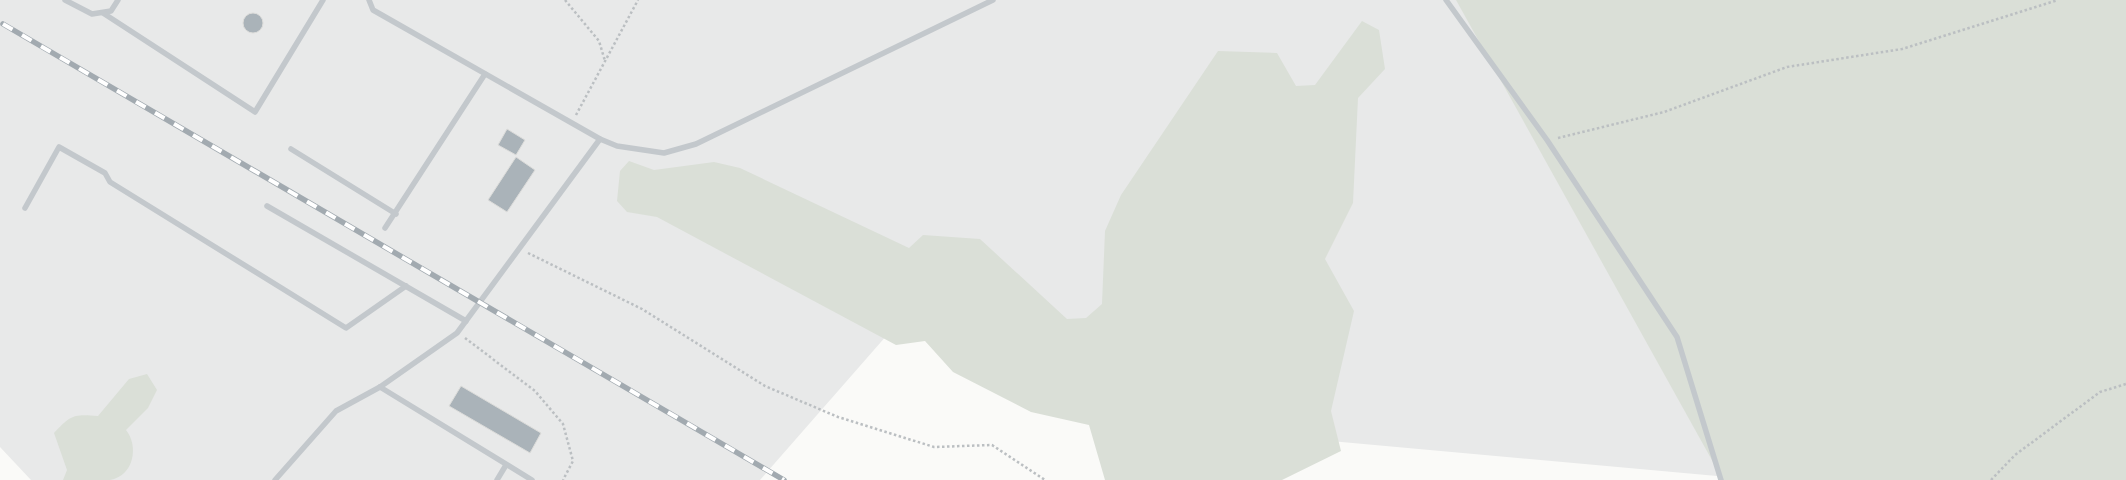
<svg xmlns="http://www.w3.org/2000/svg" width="2126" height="480" font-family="'Sofia Sans Condensed',sans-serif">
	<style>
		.built { fill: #e8e9e9 }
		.green { fill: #dadfd7 }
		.building { fill: #aab3b9; stroke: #dcdcda }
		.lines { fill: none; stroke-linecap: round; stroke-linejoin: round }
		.path { stroke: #bbbfc2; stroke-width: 2.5; stroke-dasharray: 2.5 2.5; stroke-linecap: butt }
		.lane { stroke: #c3c8cc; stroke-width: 5.5 }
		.rail-casing { stroke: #a2aab0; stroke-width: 5.5 }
		.rail { stroke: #fff; stroke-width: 4; stroke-dasharray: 11; stroke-linecap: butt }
	</style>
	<rect width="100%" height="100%" fill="#fafaf8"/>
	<polygon class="built" points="0,0 2126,0 2126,480 1761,480 1231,432 923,294 760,480 31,480 0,447"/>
	<g class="green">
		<polygon points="1456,0 2126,0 2126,480 1723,480"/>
		<polygon points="1362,21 1379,30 1385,69 1358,98 1353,203 1325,259 1354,311 1331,411 1341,451 1282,480 1105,480 1089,425 1031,412 953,372 925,341 896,345 657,217 627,212 617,201 620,171 629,161 654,170 714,162 740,168 909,248 923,235 980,239 1067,319 1086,318 1102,304 1105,231 1121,195 1218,51 1277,53 1296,86 1315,85"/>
		<path d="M147,374L157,390L148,408L126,430C139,446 134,476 110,480C95,480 78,480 63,480L67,470L54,433C71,415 73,414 98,416L129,379Z"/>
	</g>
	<g class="building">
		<circle cx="253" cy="23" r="10"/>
		<polygon points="507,129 525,140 516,155 498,145"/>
		<polygon points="516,157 535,170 507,212 488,200"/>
		<polygon points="461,386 541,433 530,453 449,406"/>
	</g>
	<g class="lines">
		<g class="path">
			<polyline points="565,0 599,41 605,61"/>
			<polyline points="576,115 638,0"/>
			<polyline points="1558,138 1664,112 1787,67 1902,49 2058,0"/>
			<polyline points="528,253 642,309 765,386 838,417 934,447 992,445 1045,480"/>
			<polyline points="465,338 535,391 563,424 573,461 563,480"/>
			<polyline points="1991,480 2015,455 2100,392 2126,384"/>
		</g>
		<g class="lane">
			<polyline points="65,0 92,14 111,11 118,0"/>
			<polyline points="369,0 373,10 600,139 617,146 664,153 696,144 993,0"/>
			<polyline points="1446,0 1547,140 1677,337 1721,480"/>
			<polyline points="103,13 255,112 323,0"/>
			<polyline points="291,149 396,214"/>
			<polyline points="267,206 466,321"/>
			<polyline points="25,208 59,147 105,173 110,182 346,328 406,286"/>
			<polyline points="385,228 485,74"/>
			<polyline points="380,387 532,480"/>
			<polyline points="275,480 336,411 380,387 457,333 600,139"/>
			<polyline points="497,480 506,465"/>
		</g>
		<g class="rail-casing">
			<polyline id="rail" points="3,24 784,480"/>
		</g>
		<use href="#rail" class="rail"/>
	</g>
</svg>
